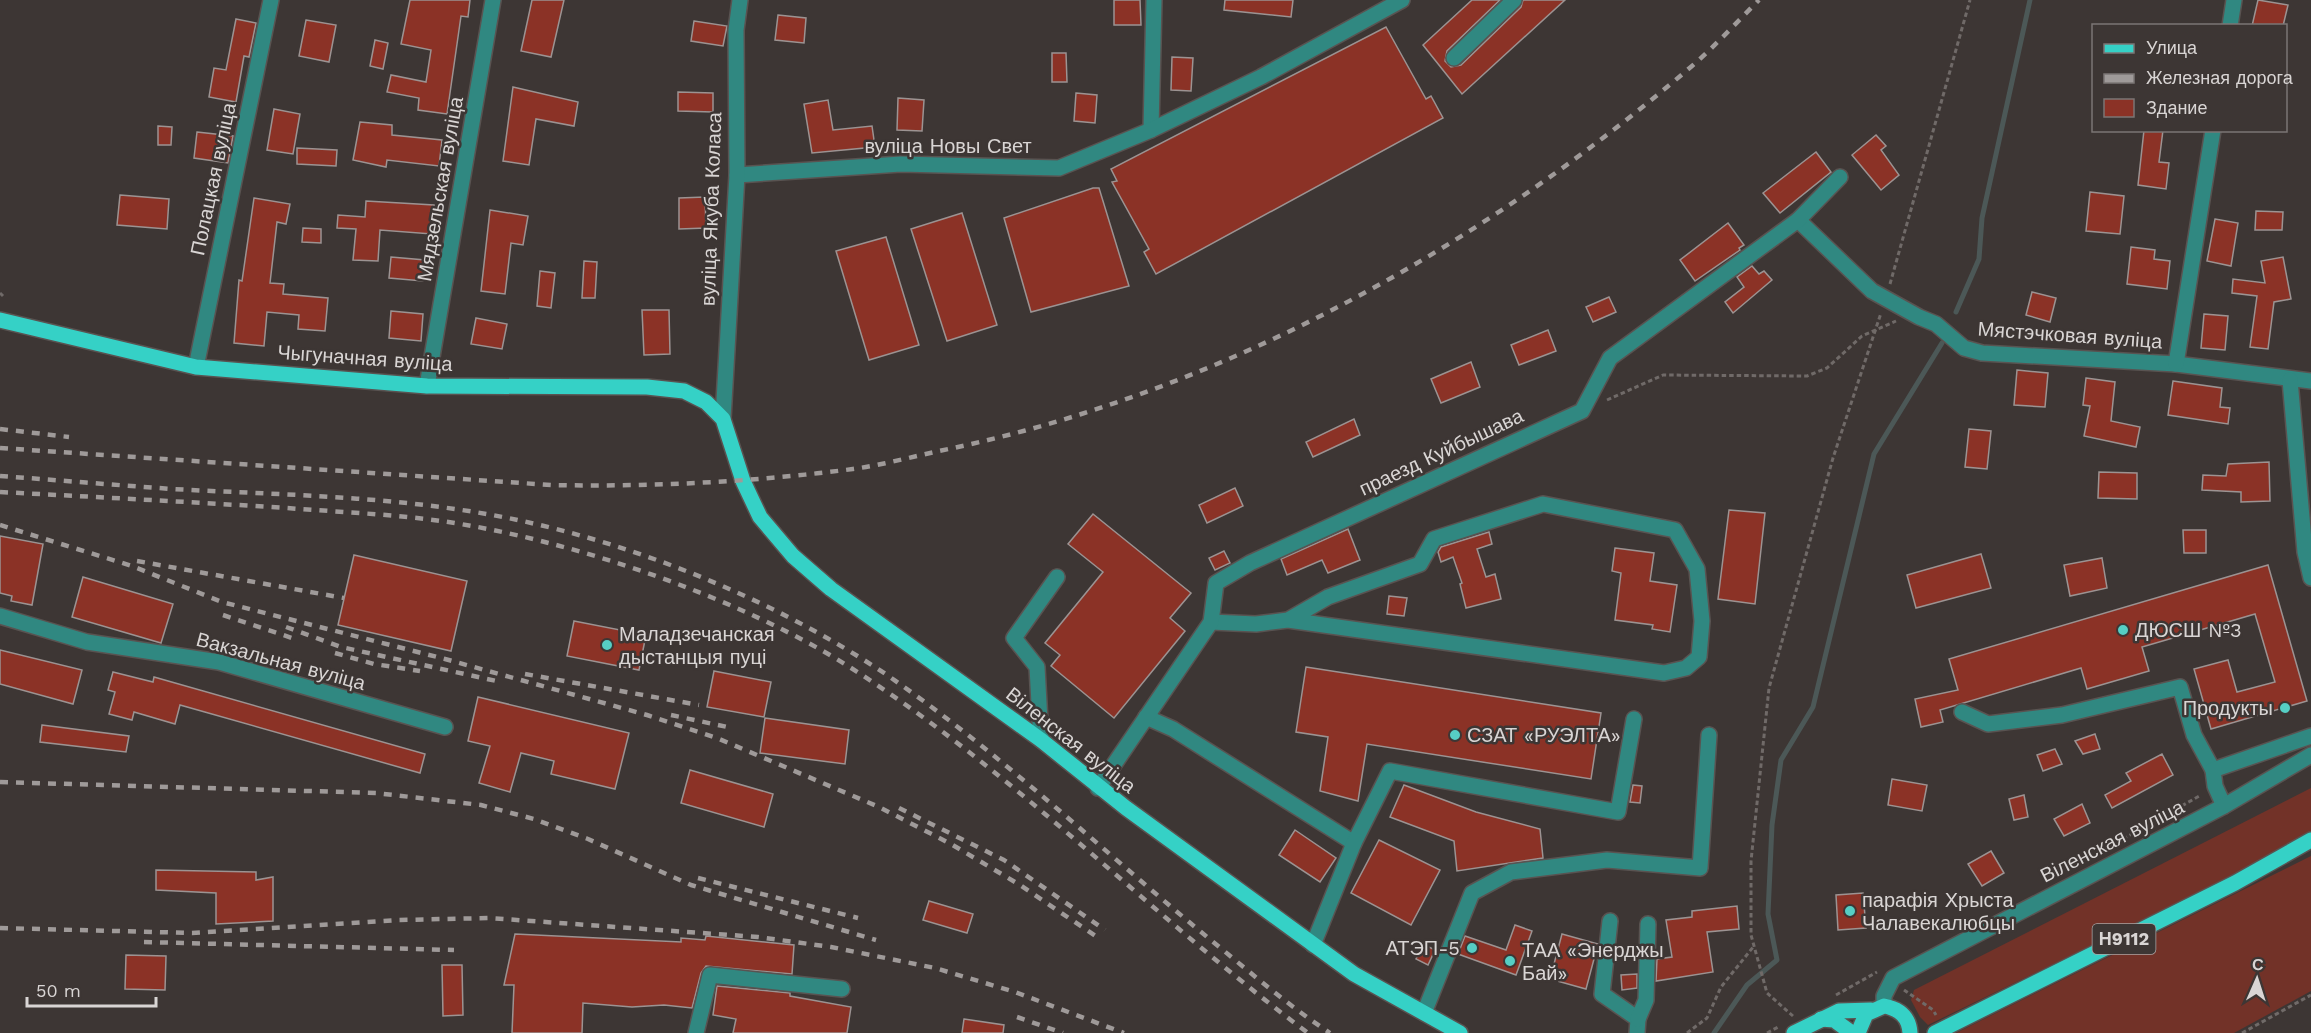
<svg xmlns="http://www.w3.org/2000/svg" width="2311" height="1033" font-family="'Work Sans',sans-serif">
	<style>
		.grass { fill: #723228 }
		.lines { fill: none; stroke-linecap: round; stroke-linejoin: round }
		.stream { stroke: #4c5857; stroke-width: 5 }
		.building { fill: #8b3226; stroke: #9c9392; stroke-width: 1.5 }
		.minor-casing { stroke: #595351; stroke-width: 18 }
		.major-casing { stroke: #595351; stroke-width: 18 }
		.path { stroke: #706a68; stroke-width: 3; stroke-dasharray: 4.5 3; stroke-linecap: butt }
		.minor { stroke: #308881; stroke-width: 15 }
		.major { stroke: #35d1c6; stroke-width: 15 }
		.rail { stroke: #9f9a99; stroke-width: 4.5; stroke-dasharray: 8 8; stroke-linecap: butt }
		.poi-dot { fill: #56cec4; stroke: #3d3634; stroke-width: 2 }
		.labels { text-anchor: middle; stroke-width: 5; stroke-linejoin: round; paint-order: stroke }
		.shield { fill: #3d3634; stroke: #aaa5a4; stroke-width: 1.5 }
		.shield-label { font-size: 18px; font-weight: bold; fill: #d9d5d4 }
		.street-label { font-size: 20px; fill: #d9d5d4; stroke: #3d3634 }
		.poi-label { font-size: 20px; fill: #d9d5d4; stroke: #3d3634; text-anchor: start }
	</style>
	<rect width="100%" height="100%" fill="#3d3634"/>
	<g class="grass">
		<polygon points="2311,788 2311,833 2183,901 1928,1025 1920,1017 1911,1000 1914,990"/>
		<polygon points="2311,856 2311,991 2234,1033 1956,1033"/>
	</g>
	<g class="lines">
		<g class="stream">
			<polyline points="1956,312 1979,259 1982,218 2030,0"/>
			<polyline points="1714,1033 1747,985 1777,960 1768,914 1772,825 1781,760 1813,707 1874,454 1942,343"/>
		</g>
	</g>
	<g class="building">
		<polygon points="410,0 470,0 468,17 461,16 447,114 418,110 419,98 387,92 391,75 426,82 431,50 401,44"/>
		<polygon points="532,0 564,0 551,57 521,51"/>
		<polygon points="1114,0 1140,0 1141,25 1114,25"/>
		<polygon points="1225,0 1293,0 1291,17 1224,10"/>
		<polygon points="1472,0 1500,0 1447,51 1445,61 1451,67 1461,65 1521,7 1523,0 1565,0 1462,94 1423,45"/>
		<polygon points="2258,0 2288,5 2283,26 2252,26"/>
		<polygon points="778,15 806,18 804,43 775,40"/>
		<polygon points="236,19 256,23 249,57 244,56 236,102 209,97 214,68 226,70"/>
		<polygon points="306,20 336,25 329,62 299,56"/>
		<polygon points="694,21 727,26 723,46 691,41"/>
		<polygon points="1386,27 1426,99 1431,96 1443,118 1156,274 1144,252 1149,249 1112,182 1117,181 1111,169"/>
		<polygon points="375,40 388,43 383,69 370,66"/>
		<polygon points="1052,53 1066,53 1067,82 1052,82"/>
		<polygon points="1172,57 1193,58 1191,91 1171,90"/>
		<polygon points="513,87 578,102 574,126 536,119 529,165 503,161"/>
		<polygon points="678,92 713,93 713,112 678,111"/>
		<polygon points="1076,93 1097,95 1095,123 1074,121"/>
		<polygon points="898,98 924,100 922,131 897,130"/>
		<polygon points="828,100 833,130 872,126 875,147 812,153 804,104"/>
		<polygon points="274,109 300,114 293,154 267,150"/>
		<polygon points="360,122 392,125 392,135 442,140 439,166 387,160 386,167 353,160"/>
		<polygon points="158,126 172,127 171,145 158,145"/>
		<polygon points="2144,130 2163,130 2159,162 2169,163 2166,189 2138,185"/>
		<polygon points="197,132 233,136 228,163 194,158"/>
		<polygon points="1876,135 1886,146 1881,150 1899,175 1881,190 1852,155"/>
		<polygon points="297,148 337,150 336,166 297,164"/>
		<polygon points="1816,152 1831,172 1780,213 1763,193"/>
		<polygon points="1093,188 1099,188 1129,286 1031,312 1004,218"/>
		<polygon points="2090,192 2124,196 2120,234 2086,231"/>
		<polygon points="120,195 169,199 167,229 117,225"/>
		<polygon points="705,197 706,228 679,229 679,198"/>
		<polygon points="254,198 290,204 286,224 277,222 270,283 284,284 283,294 328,298 325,331 298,329 299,315 267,312 264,346 234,343 239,280 242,281"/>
		<polygon points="366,201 434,205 432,234 380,230 378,261 353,260 356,229 337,228 338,215 365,217"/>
		<polygon points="490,210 528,216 523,245 511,243 505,294 481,291"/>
		<polygon points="2256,211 2283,212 2282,230 2255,230"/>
		<polygon points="962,213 997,325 947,341 911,229"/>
		<polygon points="2215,219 2238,223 2231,266 2207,261"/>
		<polygon points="1728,223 1744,245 1739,248 1740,250 1695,281 1680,260"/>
		<polygon points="303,228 321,229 321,243 302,242"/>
		<polygon points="886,237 919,345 869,360 836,251"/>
		<polygon points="2131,247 2155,250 2154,259 2170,261 2167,289 2127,284"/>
		<polygon points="391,257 425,260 423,281 389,278"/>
		<polygon points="2283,257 2291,299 2274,302 2268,349 2250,347 2257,296 2232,293 2233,279 2265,283 2261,261"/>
		<polygon points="584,261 597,262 595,298 582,298"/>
		<polygon points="1752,266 1759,274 1764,271 1772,280 1733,313 1725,302 1744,287 1737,277"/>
		<polygon points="540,271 555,273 551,308 537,306"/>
		<polygon points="2032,292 2056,298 2050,322 2026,315"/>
		<polygon points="1609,297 1616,312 1593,322 1586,307"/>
		<polygon points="642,310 669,310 670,354 644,355"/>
		<polygon points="391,311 423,314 421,341 389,338"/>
		<polygon points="2204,314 2228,316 2225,350 2201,348"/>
		<polygon points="476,318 507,324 502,349 471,344"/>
		<polygon points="1548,330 1556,351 1519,365 1511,345"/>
		<polygon points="1471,362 1480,387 1441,403 1431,379"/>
		<polygon points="2017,370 2048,373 2045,407 2014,405"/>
		<polygon points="2086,378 2115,382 2111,421 2140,427 2136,447 2084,436 2090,406 2083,405"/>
		<polygon points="2173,381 2222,388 2220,407 2230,408 2228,424 2168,415"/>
		<polygon points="1354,419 1360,435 1313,457 1306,442"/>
		<polygon points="1969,429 1991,431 1987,469 1965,467"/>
		<polygon points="2269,462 2270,501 2241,502 2241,492 2202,490 2203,475 2226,476 2228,464"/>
		<polygon points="2099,472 2137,473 2137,499 2098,498"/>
		<polygon points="1235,488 1243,506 1207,523 1199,505"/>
		<polygon points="1729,510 1765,513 1755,604 1718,599"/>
		<polygon points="1093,514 1191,593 1170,618 1185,631 1114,718 1051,666 1060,655 1045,643 1103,572 1068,544"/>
		<polygon points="1348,529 1360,560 1328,573 1322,560 1287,575 1281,559"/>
		<polygon points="2183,530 2206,530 2206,553 2184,553"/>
		<polygon points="1489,532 1492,544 1477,549 1486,577 1495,574 1501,599 1466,608 1460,584 1462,583 1453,557 1441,562 1438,552 1441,547"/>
		<polygon points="0,536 43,544 32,605 11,601 12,596 0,593"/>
		<polygon points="1615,548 1654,553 1650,581 1677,585 1670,632 1652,629 1653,625 1615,620 1621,573 1612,571"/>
		<polygon points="1224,551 1230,563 1215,570 1209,558"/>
		<polygon points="1981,554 1991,588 1916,608 1907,575"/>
		<polygon points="354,555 467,581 451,651 338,625"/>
		<polygon points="2102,558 2107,588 2070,596 2064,565"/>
		<polygon points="2268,565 2307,701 2211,729 2194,669 2228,660 2237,692 2275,682 2255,614 2142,647 2149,671 2087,689 2081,668 1940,710 1943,722 1921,727 1915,699 1958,690 1949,659"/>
		<polygon points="83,577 173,604 161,643 72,617"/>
		<polygon points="1389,596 1407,598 1404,616 1387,614"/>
		<polygon points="574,621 646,635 639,670 567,656"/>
		<polygon points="0,650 82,670 73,704 0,684"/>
		<polygon points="1306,667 1601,713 1591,779 1367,744 1358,801 1320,791 1328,737 1296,732"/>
		<polygon points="714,671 771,682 764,717 707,707"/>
		<polygon points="113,672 153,682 154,677 425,754 420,773 180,705 175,724 134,712 132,720 109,714 115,692 108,690"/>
		<polygon points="478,697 629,733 615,789 551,774 554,761 521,753 510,792 479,783 490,746 468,741"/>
		<polygon points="765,718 849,730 845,764 760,753"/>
		<polygon points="42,725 129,736 126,752 40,742"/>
		<polygon points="2095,734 2100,749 2083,754 2075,741"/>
		<polygon points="2055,749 2062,764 2043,771 2037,755"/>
		<polygon points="2162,754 2173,775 2112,808 2105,795 2131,781 2126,773"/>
		<polygon points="690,770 773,794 764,827 681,803"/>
		<polygon points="1892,779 1927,785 1922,811 1888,805"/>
		<polygon points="1404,785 1476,812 1540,829 1543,858 1457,871 1454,841 1390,817"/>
		<polygon points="1633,785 1642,786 1640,803 1630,802"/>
		<polygon points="2024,795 2028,817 2014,820 2009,799"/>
		<polygon points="2082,804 2090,823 2064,836 2054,819"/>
		<polygon points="1295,830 1336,858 1320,882 1279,855"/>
		<polygon points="1379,840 1440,870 1411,925 1351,893"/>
		<polygon points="1991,851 2004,873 1982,886 1968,864"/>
		<polygon points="156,870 256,872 256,880 273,877 273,921 216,924 216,893 156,890"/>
		<polygon points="1863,893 1866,928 1838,930 1836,895"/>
		<polygon points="929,901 973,914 967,933 923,920"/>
		<polygon points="1737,906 1739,929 1707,932 1713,972 1656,981 1657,959 1672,957 1666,920 1692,917 1692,911"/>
		<polygon points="1515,925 1532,931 1516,975 1458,954 1465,936 1506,950"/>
		<polygon points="515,934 681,942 681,938 705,940 706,936 794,945 792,974 706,966 701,973 692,1008 664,1005 632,1007 583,1003 582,1033 512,1033 514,985 504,985"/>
		<polygon points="1562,934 1598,944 1586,989 1550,979"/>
		<polygon points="1423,944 1435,950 1428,965 1416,959"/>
		<polygon points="126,955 166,956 165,990 125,989"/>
		<polygon points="442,965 462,965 463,1015 443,1016"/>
		<polygon points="1637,974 1637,988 1622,990 1621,975"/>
		<polygon points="717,986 790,993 790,996 851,1007 847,1033 733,1033 736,1019 713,1015"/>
		<polygon points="964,1019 1004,1025 1003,1033 962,1033"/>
	</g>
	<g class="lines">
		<g class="minor-casing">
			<g id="minor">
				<polyline points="2230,26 2234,0"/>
				<polyline points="1454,58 1514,0"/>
				<polyline points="1151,130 1154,0"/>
				<polyline points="737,175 901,164 1059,168 1151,130 1261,77 1402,0"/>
				<polyline points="1798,220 1872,291 1919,317 1936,324 1964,348 1982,353 2176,364 2311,381"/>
				<polyline points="2176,364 2213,130"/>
				<polyline points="196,367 271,0"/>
				<polyline points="2290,380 2305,552 2311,578"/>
				<polyline points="427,386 493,0"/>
				<polyline points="723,419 737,175 736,30 740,0"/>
				<polyline points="0,616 87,642 219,662 445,727"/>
				<polyline points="1211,622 1256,624 1288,620 1328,597 1420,564 1434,539 1543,504 1675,530 1697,569 1702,621 1699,657 1686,668 1664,673 1288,620"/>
				<polyline points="1962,712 1988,724 2062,715 2180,687 2194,735 2213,770"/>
				<polyline points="1146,717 1173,729 1354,843"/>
				<polyline points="1041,740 1037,667 1014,638 1057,577"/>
				<polyline points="1098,788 1211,622 1216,583 1250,563 1582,411 1610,358 1798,220 1840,177"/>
				<polyline points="2224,806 2215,786 2213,770 2311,736"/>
				<polyline points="1610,921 1602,994 1638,1019 1637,1033"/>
				<polyline points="1313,945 1354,843 1390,771 1618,812 1634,719"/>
				<polyline points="1884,1006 1884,996 1893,978 2224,806 2311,755"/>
				<polyline points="1424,1013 1472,893 1511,872 1607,860 1700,868 1709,735"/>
				<polyline points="1638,1019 1646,1000 1648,924"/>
				<polyline points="696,1033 710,975 842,989"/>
			</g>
		</g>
		<g class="major-casing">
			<g id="major">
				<polyline points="0,320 196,367 427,386 647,387 684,391 706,402 723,419 743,481 760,517 793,556 831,589 1041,740 1126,808 1354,974 1460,1033"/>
				<polyline points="1821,1019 1834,1020 1852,1033"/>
				<polyline points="1794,1033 1839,1011 1871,1010"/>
				<path d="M1858,1033L1866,1014L1884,1006C1900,1009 1909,1017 1910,1033"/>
				<polyline points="1935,1033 2235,883 2311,840"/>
			</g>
		</g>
		<g class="path">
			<polyline points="1890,284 1970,0"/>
			<polyline points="0,293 3,296"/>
			<polyline points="1607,400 1663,375 1807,376 1827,368 1862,336 1896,321"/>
			<polyline points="2123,839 2201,795"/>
			<polyline points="1904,990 1933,1010 1936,1015"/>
			<polyline points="1836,995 1877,972"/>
			<polyline points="1793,1016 1767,993 1751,935 1751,861 1769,688 1833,458 1881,313"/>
			<polyline points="1687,1033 1707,1018 1721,987 1754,946"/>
			<polyline points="1767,1033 1780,1026"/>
			<polyline points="2242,1033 2311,995"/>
		</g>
		<use href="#minor" class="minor"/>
		<use href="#major" class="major"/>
		<g class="rail">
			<polyline points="0,429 69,437"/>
			<path d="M0,448L551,485C652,487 753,482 853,469C882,465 911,457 939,451C1218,394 1477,250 1692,66C1715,46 1737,22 1759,0"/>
			<path d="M0,476C57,480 115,485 172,489C284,495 397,496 508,518C637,544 777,601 887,675C1006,757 1111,859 1223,950C1258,979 1292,1008 1330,1033"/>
			<path d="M0,492C96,497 191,502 287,508C338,512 390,514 441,521C569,539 738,597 848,666C1014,771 1151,916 1308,1033"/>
			<polyline points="0,525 132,566 222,602 445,659 647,715 717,738 879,807 951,844 1020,885 1097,937"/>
			<polyline points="137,561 344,598"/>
			<polyline points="223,615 298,640"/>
			<polyline points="286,627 341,647 501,682"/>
			<polyline points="335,653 374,664 420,671"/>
			<polyline points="525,674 699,705"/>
			<polyline points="671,715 732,728"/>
			<polyline points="0,782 376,793 481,805 534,819 588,839 691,885 876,940"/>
			<polyline points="899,808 1004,860 1105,930"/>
			<polyline points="698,878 858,918"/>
			<polyline points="0,928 192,933 399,920 489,918 758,937 831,947 935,968 1015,992 1124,1033"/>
			<polyline points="144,942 454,950"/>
			<polyline points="1017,1017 1063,1033"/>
		</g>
	</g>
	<g class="poi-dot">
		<circle cx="2123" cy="630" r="6"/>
		<circle cx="607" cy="645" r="6"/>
		<circle cx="2285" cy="708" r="6"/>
		<circle cx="1455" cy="735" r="6"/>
		<circle cx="1850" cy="911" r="6"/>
		<circle cx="1472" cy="948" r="6"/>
		<circle cx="1510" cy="961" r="6"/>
	</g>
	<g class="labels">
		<rect class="shield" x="2092.5" y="924" width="63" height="30" rx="4.5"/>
		<g class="shield-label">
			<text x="2124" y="945">Н9112</text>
		</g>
		<g class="street-label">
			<text x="948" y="153">вуліца Новы Свет</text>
			<text transform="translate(213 179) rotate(-78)" y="7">Полацкая вуліца</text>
			<text transform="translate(440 189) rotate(-80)" y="7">Мядзельская вуліца</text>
			<text transform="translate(711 209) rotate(-88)" y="7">вуліца Якуба Коласа</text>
			<text transform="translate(2070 335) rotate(4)" y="7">Мястэчковая вуліца</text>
			<text transform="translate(365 358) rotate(4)" y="7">Чыгуначная вуліца</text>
			<text transform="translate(1441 452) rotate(-25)" y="7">праезд Куйбышава</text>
			<text transform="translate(281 661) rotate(15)" y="7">Вакзальная вуліца</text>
			<text transform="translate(1071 740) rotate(38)" y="7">Віленская вуліца</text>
			<text transform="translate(2112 841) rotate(-27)" y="7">Віленская вуліца</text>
		</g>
		<g class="poi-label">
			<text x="2135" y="637">ДЮСШ №3</text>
			<text x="619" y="641">Маладзечанская<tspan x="619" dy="23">дыстанцыя пуці</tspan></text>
			<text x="2273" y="715" text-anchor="end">Продукты</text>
			<text x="1467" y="742">СЗАТ «РУЭЛТА»</text>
			<text x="1862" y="907">парафія Хрыста<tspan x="1862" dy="23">Чалавекалюбцы</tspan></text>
			<text x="1460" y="955" text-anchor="end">АТЭП-5</text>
			<text x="1522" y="957">ТАА «Энерджы<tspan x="1522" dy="23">Бай»</tspan></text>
		</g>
	</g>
	<rect x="2092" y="24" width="195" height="108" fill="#3d3634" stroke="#7b7674" stroke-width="1.5"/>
	<rect x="2104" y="44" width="30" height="9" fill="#35d1c6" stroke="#7b7674" stroke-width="1.5"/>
	<text x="2146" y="54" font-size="18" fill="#d9d5d4">Улица</text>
	<rect x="2104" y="74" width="30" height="9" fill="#9f9a99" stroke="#7b7674" stroke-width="1.5"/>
	<text x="2146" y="84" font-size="18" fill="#d9d5d4">Железная дорога</text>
	<rect x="2104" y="99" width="30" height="18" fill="#8b3226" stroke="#7b7674" stroke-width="1.5"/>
	<text x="2146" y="114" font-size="18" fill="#d9d5d4">Здание</text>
	<g transform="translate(2257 979) rotate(3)" stroke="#3d3634" stroke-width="4.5" paint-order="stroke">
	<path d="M0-4.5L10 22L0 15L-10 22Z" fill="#d9d5d4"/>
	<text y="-9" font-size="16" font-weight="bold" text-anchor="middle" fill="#d9d5d4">С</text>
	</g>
	<path d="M27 997v9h129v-9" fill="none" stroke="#d9d5d4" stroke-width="3"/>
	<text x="36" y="997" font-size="18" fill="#d9d5d4" stroke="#3d3634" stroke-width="4.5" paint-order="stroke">50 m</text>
</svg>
